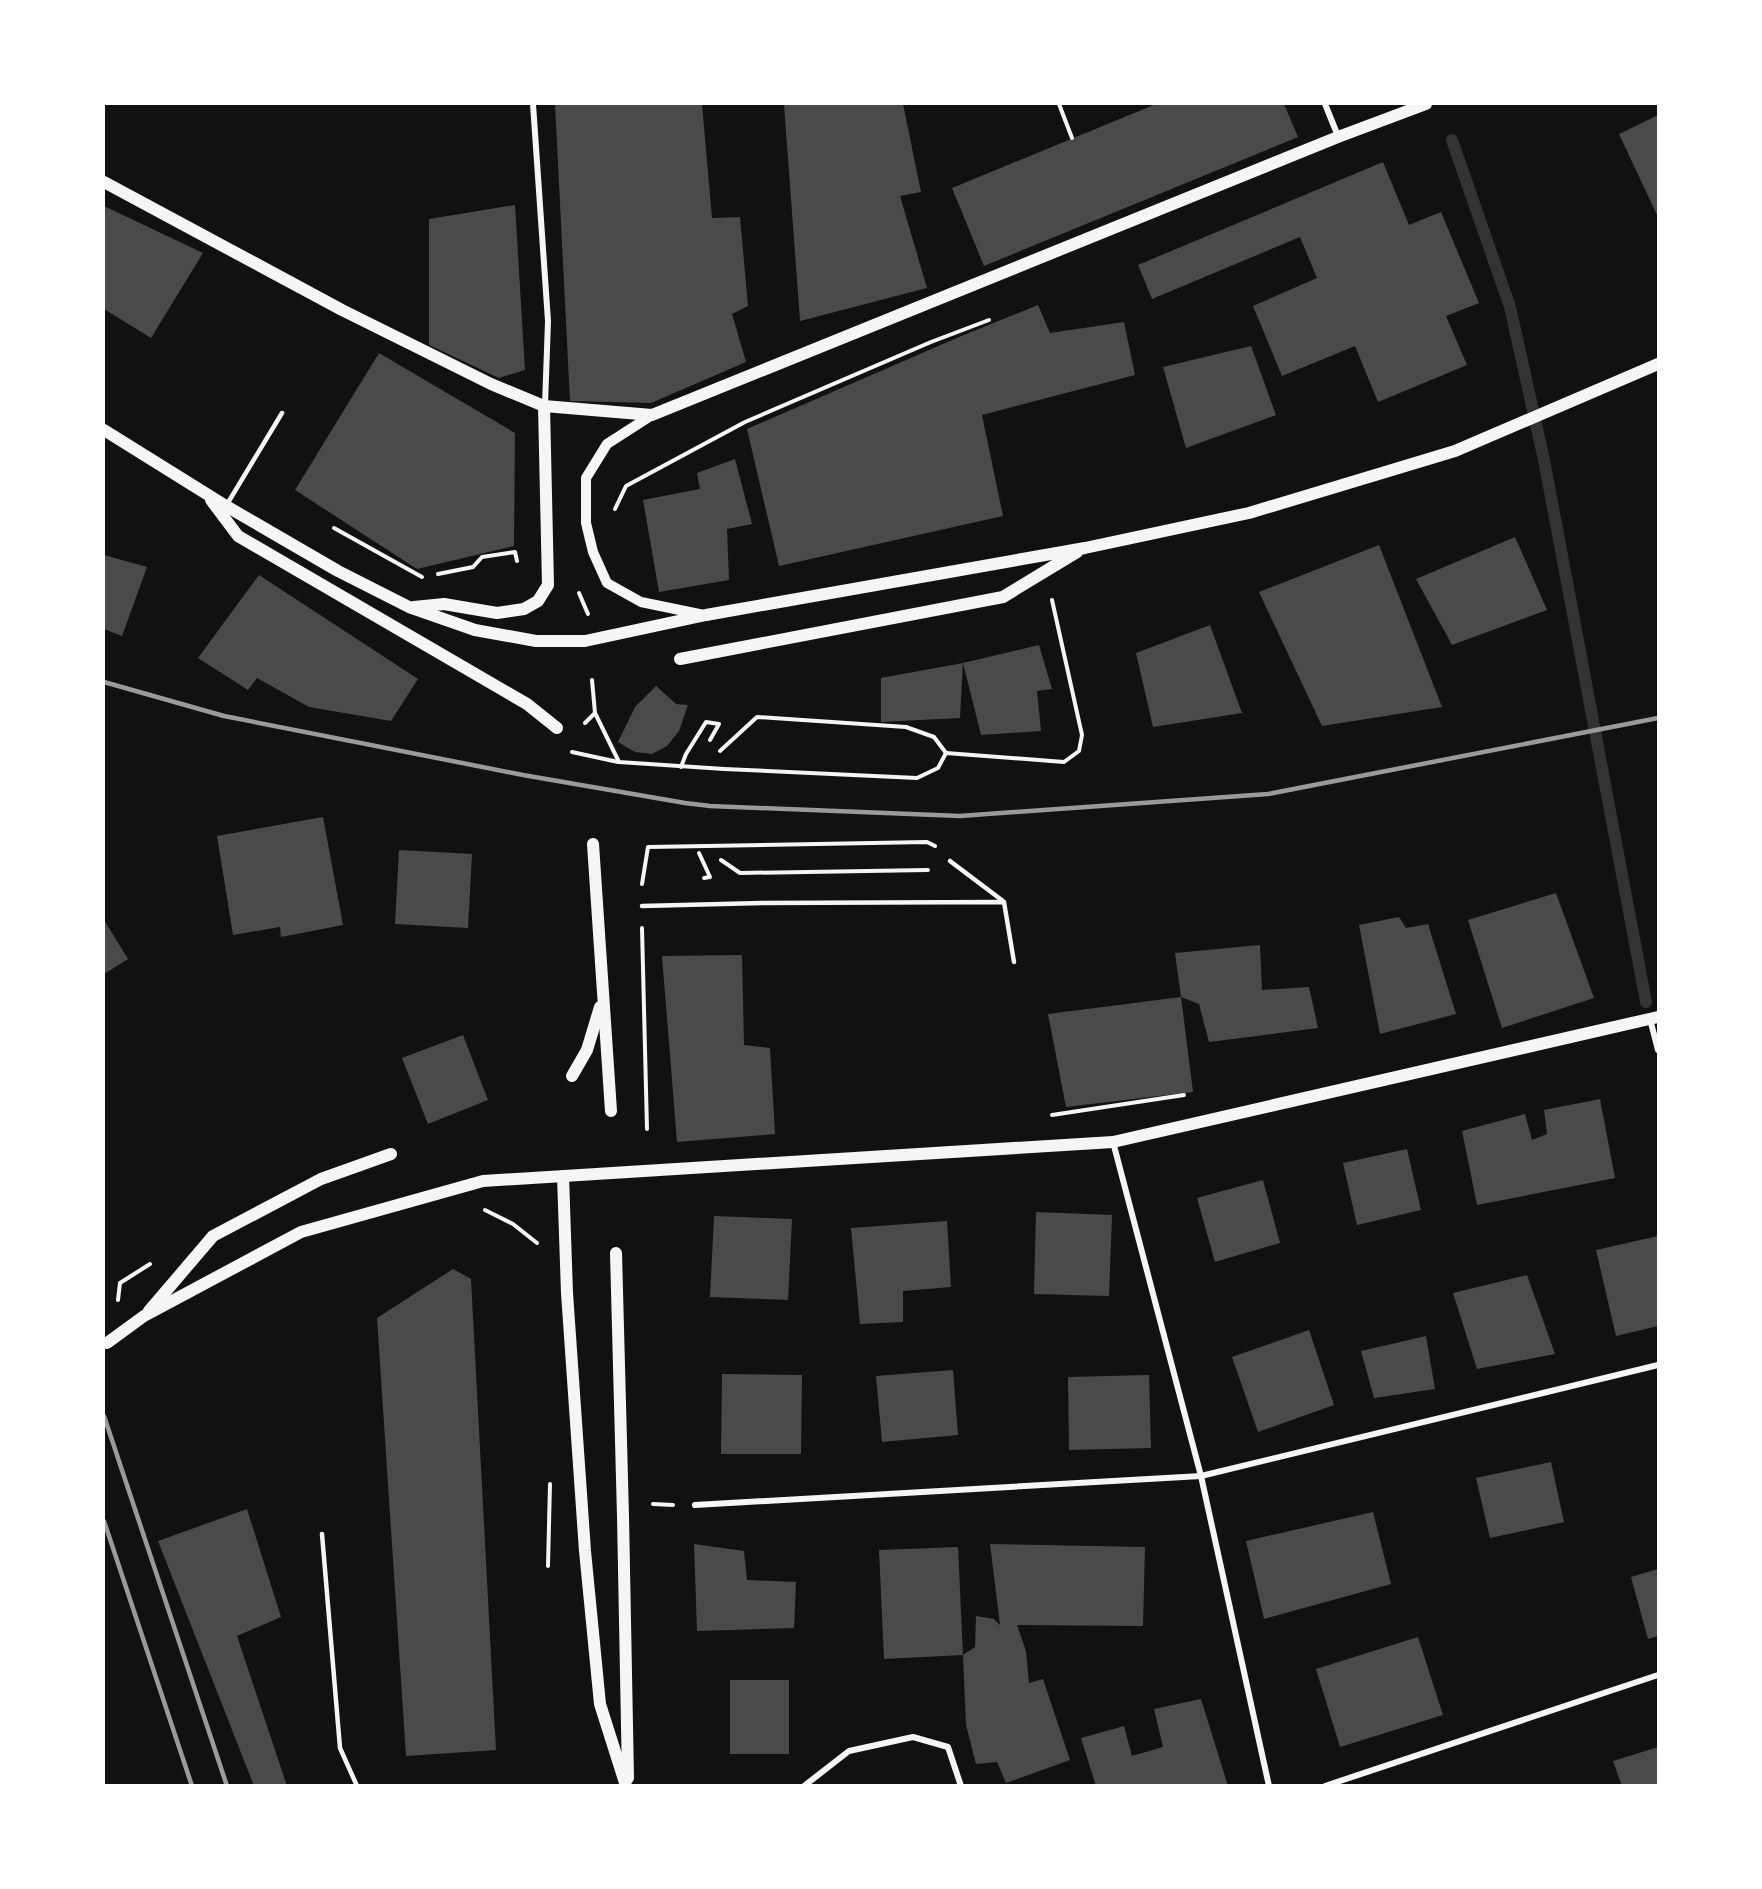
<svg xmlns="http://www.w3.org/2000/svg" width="1762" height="1889" font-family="Literata,serif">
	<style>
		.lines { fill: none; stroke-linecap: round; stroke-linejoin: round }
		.stream { stroke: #333; stroke-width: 12 }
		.building { fill: #4a4a4a }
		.path { stroke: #f5f5f5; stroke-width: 4 }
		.service { stroke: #f5f5f5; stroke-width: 4.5 }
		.minor { stroke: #f5f5f5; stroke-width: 6 }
		.tertiary { stroke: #f5f5f5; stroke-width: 10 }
		.secondary { stroke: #f5f5f5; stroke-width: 12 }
		.rail { stroke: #9a9a9a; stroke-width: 4.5 }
	</style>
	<rect width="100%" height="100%" fill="#111"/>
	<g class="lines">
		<polyline class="stream" points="1452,140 1510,307 1544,460 1646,1002"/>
	</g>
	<g class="building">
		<polygon points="555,104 702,104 712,218 740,217 748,306 732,314 746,362 651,403 570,401"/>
		<polygon points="784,104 903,104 921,192 900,196 927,288 800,321"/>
		<polygon points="1156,104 1284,104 1298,137 984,266 952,188"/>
		<polygon points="1658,115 1658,217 1619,134"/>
		<polygon points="1383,162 1409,225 1441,212 1479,303 1446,316 1467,365 1378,402 1355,346 1282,376 1253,306 1317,278 1300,237 1152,299 1138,265"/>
		<polygon points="515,205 525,370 499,378 429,345 429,219"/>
		<polygon points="104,206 203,253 151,338 104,309"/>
		<polygon points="1038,305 1050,333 1124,322 1135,375 982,415 1003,516 779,566 747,429 959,337"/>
		<polygon points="1251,346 1276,415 1186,448 1163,367"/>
		<polygon points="379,353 515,433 514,546 417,569 295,490"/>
		<polygon points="735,459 752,524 727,529 729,580 659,592 643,500 700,489 697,473"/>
		<polygon points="1515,537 1547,610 1452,645 1416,579"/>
		<polygon points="1379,545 1442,707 1322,726 1259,592"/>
		<polygon points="104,555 147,567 122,636 104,629"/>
		<polygon points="259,575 418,679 391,721 309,707 257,678 248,690 198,658"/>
		<polygon points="1210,625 1242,713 1153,727 1136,653"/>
		<polygon points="1039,645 1052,689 1037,691 1041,731 981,735 963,663"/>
		<polygon points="963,663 960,718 881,722 881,678"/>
		<polygon points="656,686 676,704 688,705 679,731 667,746 652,754 635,752 618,742 635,707"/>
		<polygon points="323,817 343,925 281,937 280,927 233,935 217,836"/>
		<polygon points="399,850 472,854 468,928 395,924"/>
		<polygon points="1556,893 1594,998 1502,1028 1468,920"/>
		<polygon points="1399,917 1406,928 1428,924 1456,1014 1380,1034 1359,925"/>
		<polygon points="104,920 128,959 104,974"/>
		<polygon points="1260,945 1262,990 1309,987 1318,1028 1209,1042 1199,1004 1181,997 1175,953"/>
		<polygon points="742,955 744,1045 770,1048 775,1134 677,1142 662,956"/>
		<polygon points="1181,997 1193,1092 1066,1107 1048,1014"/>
		<polygon points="463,1035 488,1100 428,1124 402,1058"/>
		<polygon points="1600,1099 1615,1178 1477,1205 1462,1131 1525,1114 1532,1140 1547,1134 1544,1110"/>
		<polygon points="1407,1149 1421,1210 1357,1225 1343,1163"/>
		<polygon points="1263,1180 1280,1243 1215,1262 1197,1198"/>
		<polygon points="1036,1212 1112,1215 1109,1296 1034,1294"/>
		<polygon points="714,1216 792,1219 788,1300 710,1297"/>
		<polygon points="947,1221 951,1287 903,1291 903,1322 860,1324 851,1228"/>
		<polygon points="1658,1236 1658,1326 1616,1336 1596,1250"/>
		<polygon points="453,1269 471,1279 496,1750 406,1756 377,1318"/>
		<polygon points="1527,1275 1555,1354 1477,1369 1453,1293"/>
		<polygon points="1309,1330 1334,1405 1258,1432 1232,1357"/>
		<polygon points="1426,1336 1435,1389 1374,1398 1361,1351"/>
		<polygon points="953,1370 958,1435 882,1442 876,1376"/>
		<polygon points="722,1374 802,1375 801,1454 721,1454"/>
		<polygon points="1149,1375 1151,1448 1069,1450 1068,1377"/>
		<polygon points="1551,1462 1564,1522 1490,1538 1476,1478"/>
		<polygon points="247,1509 281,1617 237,1636 287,1786 254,1786 158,1541"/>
		<polygon points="1373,1512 1391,1584 1264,1619 1246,1541"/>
		<polygon points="694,1544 744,1551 747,1580 796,1582 794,1628 697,1631"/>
		<polygon points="990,1544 1145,1547 1143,1626 1017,1625 1026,1651 1029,1683 1043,1679 1070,1760 1006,1783 997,1762 976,1764 966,1725 963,1655 975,1647 976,1616 994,1619 1000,1625"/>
		<polygon points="958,1547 963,1655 884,1659 879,1550"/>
		<polygon points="1658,1569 1658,1636 1648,1639 1631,1577"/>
		<polygon points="1418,1637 1443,1715 1340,1747 1316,1669"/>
		<rect x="730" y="1680" width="59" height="74"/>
		<polygon points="1201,1699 1228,1786 1096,1786 1081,1738 1124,1726 1132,1756 1163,1747 1154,1709"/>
		<polygon points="1658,1747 1658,1786 1622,1786 1613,1761"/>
	</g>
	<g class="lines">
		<g class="path">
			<polyline points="1059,104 1072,138"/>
			<polyline points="615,509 626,486 745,422 931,342 989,320"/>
			<polyline points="334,528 422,577"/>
			<polyline points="438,574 473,567 482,557 515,552 517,561"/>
			<polyline points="579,593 588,614"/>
			<polyline points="592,680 595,713 619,762 724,769 917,778 938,768 946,753 1064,762 1079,751 1082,735 1052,600"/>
			<polyline points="585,723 595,713"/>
			<polyline points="720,751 757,717 906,727 934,737 946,753"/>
			<polyline points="572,752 618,762"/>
			<polyline points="681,767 686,754 706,722 719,724 710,740"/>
			<polyline points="699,853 710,877 704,878"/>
			<polyline points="721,860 740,873 928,870"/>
			<polyline points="642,884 648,847 927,842 935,846"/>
			<polyline points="642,928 647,1129"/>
			<polyline points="1052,1115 1184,1095"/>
			<polyline points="485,1210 513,1224 537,1243"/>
			<polyline points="118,1300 120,1283 150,1264"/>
			<polyline points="653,1504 673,1505"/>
			<polyline points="548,1566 550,1484"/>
		</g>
		<g class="service">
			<polyline points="226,506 282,413"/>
			<polyline points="950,861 1003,901"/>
			<polyline points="642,906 762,903 1004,902 1014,962"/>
			<polyline points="322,1534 340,1748 357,1786"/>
		</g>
		<g class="minor">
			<polyline points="533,104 548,321 545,405"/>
			<polyline points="1325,104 1338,136"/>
			<polyline points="1650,1019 1658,1050"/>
			<polyline points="1113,1142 1201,1476 1269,1786"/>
			<polyline points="695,1505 1201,1476 1658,1365"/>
			<polyline points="804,1786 849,1751 913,1737 948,1747 961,1786"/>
			<polyline points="1325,1786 1658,1675"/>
		</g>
		<polyline class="tertiary" points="652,415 607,444 586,478 586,523 593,552 607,583 641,602 704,615"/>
		<g class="secondary">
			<polyline points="104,182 342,310 491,384 544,406 652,415 1338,137 1426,104"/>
			<polyline points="104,430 226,506 338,571 409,607 475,630 536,641 585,641 706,615 1085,548 1249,513 1455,451 1658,364"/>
			<polyline points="211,500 238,536 527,704 557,728"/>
			<polyline points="414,607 444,604 497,613 524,609 538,601 548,585 544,406"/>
			<polyline points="680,659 1003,597 1077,552"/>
			<polyline points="593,844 611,1111"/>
			<polyline points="572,1076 587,1050 600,1007"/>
			<polyline points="563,1176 567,1293 585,1551 600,1704 626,1786"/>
			<polyline points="616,1253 623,1516 628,1778"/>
			<polyline points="149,1311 213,1236 321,1179 391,1154"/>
			<polyline points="107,1343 144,1316 301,1232 483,1181 1113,1142 1658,1017"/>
		</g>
		<g class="rail">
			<polyline points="104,682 224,716 523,775 685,803 710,806 960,816 1268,794 1658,718"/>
			<polyline points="104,1416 227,1786"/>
			<polyline points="104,1521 192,1786"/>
		</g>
	</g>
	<rect width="1762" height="1889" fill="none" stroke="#ffffff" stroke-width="210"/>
</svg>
